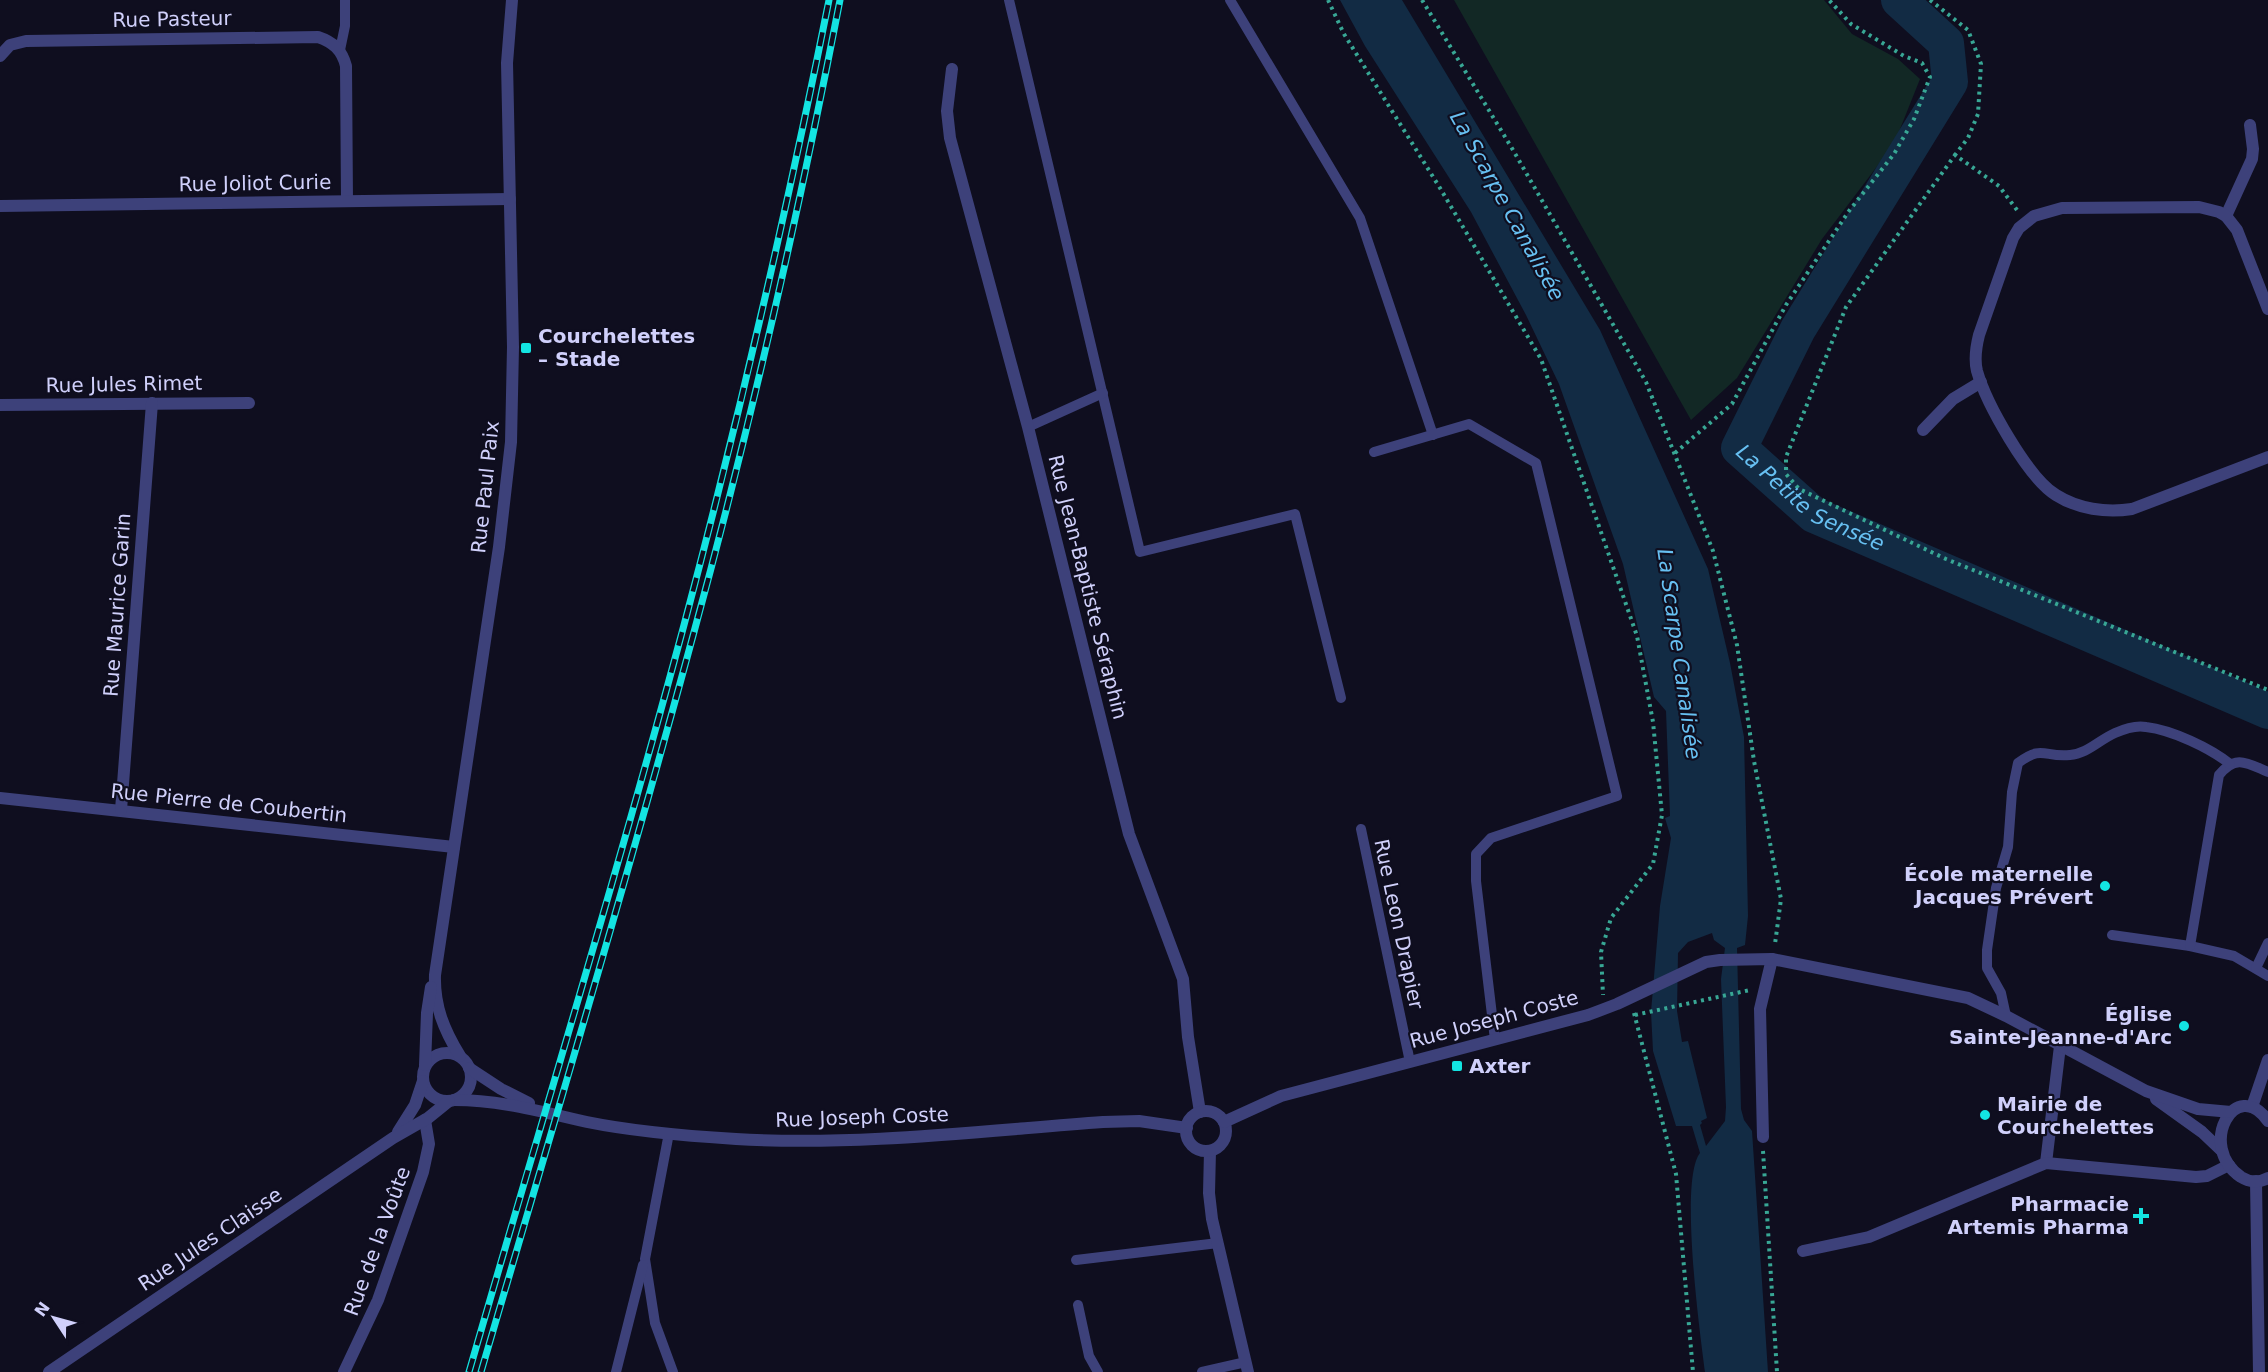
<svg xmlns="http://www.w3.org/2000/svg" width="2268" height="1372" font-family="'DejaVu Sans',sans-serif">
	<style>
		.green { fill: #122825 }
		.water { fill: #122b44; fill-rule: evenodd }
		.lines { fill: none; stroke-linecap: round; stroke-linejoin: round }
		.river { stroke: #122b44; stroke-width: 36 }
		.path { stroke: #38a795; stroke-width: 4; stroke-dasharray: 3 4.5; stroke-linecap: butt }
		.service { stroke: #3d417a; stroke-width: 10 }
		.minor { stroke: #3d417a; stroke-width: 12 }
		.tertiary { stroke: #3d417a; stroke-width: 12 }
		.rail-casing { stroke: #13e4e2; stroke-width: 7 }
		.rail { stroke: #0f0e1f; stroke-width: 4.5; stroke-dasharray: 14; stroke-linecap: butt }
		.poi-dot { fill: #13e4e2; stroke: #0f0e1f; stroke-width: 2 }
		.labels { text-anchor: middle; stroke-width: 4.5; stroke-linejoin: round; paint-order: stroke }
		.street-label { font-size: 20px; fill: #d0d0fb; stroke: #0f0e1f }
		.poi-label { font-size: 20px; font-weight: bold; fill: #d0d0fb; stroke: #0f0e1f; text-anchor: start }
		.water-label { font-size: 21px; font-style: italic; fill: #67c0f2; stroke: #0f0e1f }
	</style>
	<rect width="100%" height="100%" fill="#0f0e1f"/>
	<polygon class="green" points="1454,0 1824,0 1852,34 1898,59 1920,79 1894,144 1822,239 1737,378 1691,420"/>
	<path class="water" d="M1340,0H1402L1600,330L1708,569L1730,663L1744,737L1748,916L1745,945L1737,948L1741,1109L1744,1120L1752,1131L1768,1372H1705C1700,1333 1679,1180 1700,1153L1692,1126H1676L1653,1051L1651,1012L1660,906L1671,838L1665,818L1670,816L1666,711L1654,697L1623,564L1559,384L1526,315L1471,212L1365,46ZM1712,933L1714,940L1725,948L1721,979L1726,1107L1725,1121L1706,1146L1700,1125L1702,1123L1701,1121L1707,1118L1688,1041L1682,1042L1677,1011L1678,953L1688,942Z"/>
	<g class="lines">
		<path class="river" id="s1" d="M1899,0L1946,43L1950,82L1798,329L1739,448L1814,515L2268,711"/>
		<g class="path">
			<polyline points="1328,0 1344,34 1440,188 1541,359 1637,636 1653,722 1662,815 1653,864 1611,918 1601,952 1603,995"/>
			<polyline points="1422,0 1513,150 1646,382 1713,551 1737,645 1754,761 1781,899 1775,944"/>
			<polyline points="1930,0 1968,30 1981,64 1978,114 1968,138 1955,155"/>
			<polyline points="2017,210 1999,186 1955,155 1846,307 1786,457 1786,474 1799,489 1946,559 2268,690"/>
			<polyline points="1675,453 1732,404 1786,305 1849,211 1894,154 1914,119 1930,77 1922,63 1904,56 1851,24 1829,0"/>
			<polyline points="1634,1013 1676,1174 1693,1372"/>
			<polyline points="1635,1015 1750,990"/>
			<polyline points="1763,1151 1777,1372"/>
		</g>
		<g class="service">
			<polyline points="1009,0 1140,552 1295,514 1341,698"/>
			<polyline points="1230,0 1360,218 1433,435"/>
			<polyline points="340,50 345,26 345,0"/>
			<polyline points="1028,427 1103,393"/>
			<polyline points="1374,452 1469,424 1536,463 1617,796 1491,838 1476,854 1476,881 1495,1040"/>
			<polyline points="1361,829 1410,1062"/>
			<polyline points="2112,935 2190,946 2234,956 2268,976"/>
			<path d="M2190,946L2219,775C2236,754 2247,763 2268,772"/>
			<polyline points="2256,968 2268,943"/>
			<path d="M2006,1016L2001,993L1987,968V950L1996,888L2008,847L2012,792L2018,763C2043,744 2044,758 2070,755C2087,754 2099,740 2115,733C2124,729 2136,725 2146,727C2172,730 2210,748 2230,764"/>
			<polyline points="669,1133 645,1259 655,1323 673,1372"/>
			<polyline points="1076,1260 1218,1243"/>
			<polyline points="1078,1305 1089,1356 1098,1372"/>
			<polyline points="616,1372 643,1265"/>
			<polyline points="1202,1372 1246,1362"/>
		</g>
		<g class="minor">
			<path d="M0,56L10,45L26,41L318,37C333,42 342,50 346,66L347,201"/>
			<polyline points="952,69 947,111 950,138 1028,427 1129,834 1183,979 1188,1037 1200,1112"/>
			<polyline points="2250,125 2253,149 2252,159 2226,216 2237,230 2268,309"/>
			<polyline points="0,206 510,199"/>
			<path d="M2226,216L2219,212L2199,207L2062,208L2034,216L2019,228L2013,238L1979,335C1976,347 1974,359 1977,371C1986,403 2028,478 2056,495C2078,509 2106,513 2132,509L2268,457"/>
			<polyline points="0,405 249,403"/>
			<polyline points="1923,430 1953,399 1981,382"/>
			<polyline points="0,798 454,847"/>
			<polyline points="121,810 152,403"/>
			<polyline points="2252,1107 2268,1060"/>
			<polyline points="1763,1137 1760,1009 1772,959"/>
			<polyline points="1210,1151 1209,1193 1212,1219 1248,1372"/>
			<polyline points="2046,1163 2060,1046"/>
			<polyline points="2256,1181 2259,1372"/>
			<polyline points="1803,1251 1869,1237 2046,1163 2196,1177 2207,1176 2229,1165"/>
			<polyline points="344,1372 378,1300 423,1172 429,1144 425,1120"/>
		</g>
		<g class="tertiary">
			<circle cx="447" cy="1077" r="24"/>
			<path d="M460,1056C444,1030 434,1006 435,975L499,547L511,442L513,347L507,63L512,0"/>
			<polyline points="425,1065 427,1013 431,987"/>
			<polyline points="469,1068 501,1089 529,1103"/>
			<polyline points="2156,1099 2202,1132 2222,1151"/>
			<path d="M454,1100C501,1100 542,1112 587,1122C636,1132 687,1136 736,1139C858,1146 981,1131 1103,1122L1139,1121L1187,1128"/>
			<circle cx="1206" cy="1131" r="20"/>
			<path d="M2268,1121C2236,1075 2196,1146 2241,1177C2249,1182 2259,1183 2268,1178"/>
			<polyline points="1224,1122 1281,1096 1588,1015 1617,1004 1706,962 1720,960 1772,959 1968,998 2006,1016 2146,1091 2198,1109 2231,1112"/>
			<polyline points="398,1132 415,1105 423,1081"/>
			<polyline points="49,1372 393,1138 428,1118 449,1101"/>
		</g>
		<g class="rail-casing">
			<g id="rail">
				<path d="M469,1372C541,1123 617,875 684,625C739,418 787,210 829,0"/>
				<path d="M481,1372C553,1126 627,880 694,632C751,423 799,212 840,0"/>
			</g>
		</g>
		<use href="#rail" class="rail"/>
	</g>
	<g class="poi-dot">
		<rect x="520" y="342" width="12" height="12" rx="3"/>
		<circle cx="2105" cy="886" r="6"/>
		<circle cx="2184" cy="1026" r="6"/>
		<rect x="1451" y="1060" width="12" height="12" rx="3"/>
		<circle cx="1985" cy="1115" r="6"/>
		<path d="M2138 1207h6v6h6v6h-6v6h-6v-6h-6v-6h6z"/>
	</g>
	<g class="labels">
		<g class="street-label">
			<text transform="translate(172 19) rotate(-1)" y="7">Rue Pasteur</text>
			<text transform="translate(255 183) rotate(-1)" y="7">Rue Joliot Curie</text>
			<text transform="translate(124 384) rotate(-1)" y="7">Rue Jules Rimet</text>
			<text transform="translate(485 487) rotate(-84)" y="7">Rue Paul Paix</text>
			<text transform="translate(1088 587) rotate(76)" y="7">Rue Jean-Baptiste Séraphin</text>
			<text transform="translate(117 605) rotate(-86)" y="7">Rue Maurice Garin</text>
			<text transform="translate(229 803) rotate(6)" y="7">Rue Pierre de Coubertin</text>
			<text transform="translate(1399 924) rotate(78)" y="7">Rue Leon Drapier</text>
			<text transform="translate(1494 1019) rotate(-15)" y="7">Rue Joseph Coste</text>
			<text transform="translate(862 1117) rotate(-2)" y="7">Rue Joseph Coste</text>
			<text transform="translate(210 1239) rotate(-34)" y="7">Rue Jules Claisse</text>
			<text transform="translate(377 1241) rotate(-70)" y="7">Rue de la Voûte</text>
		</g>
		<g class="poi-label">
			<text x="538" y="343">Courchelettes<tspan x="538" dy="23">– Stade</tspan></text>
			<text x="2093" y="881" text-anchor="end">École maternelle<tspan x="2093" dy="23">Jacques Prévert</tspan></text>
			<text x="2172" y="1021" text-anchor="end">Église<tspan x="2172" dy="23">Sainte-Jeanne-d'Arc</tspan></text>
			<text x="1469" y="1073">Axter</text>
			<text x="1997" y="1111">Mairie de<tspan x="1997" dy="23">Courchelettes</tspan></text>
			<text x="2129" y="1211" text-anchor="end">Pharmacie<tspan x="2129" dy="23">Artemis Pharma</tspan></text>
		</g>
		<g class="water-label">
			<text transform="translate(1507 206) rotate(61)" y="7">La Scarpe Canalisée</text>
			<text dy="7" stroke="none"><textPath href="#s1" startOffset="614">La Petite Sensée</textPath></text>
			<text transform="translate(1679 654) rotate(82)" y="7">La Scarpe Canalisée</text>
		</g>
	</g>
	<g transform="translate(54 1318) rotate(306)" stroke="#0f0e1f" stroke-width="4.5" paint-order="stroke">
	<path d="M0-4.5L10 22L0 15L-10 22Z" fill="#d0d0fb"/>
	<text y="-9" font-size="16" font-weight="bold" text-anchor="middle" fill="#d0d0fb">N</text>
	</g>
</svg>
